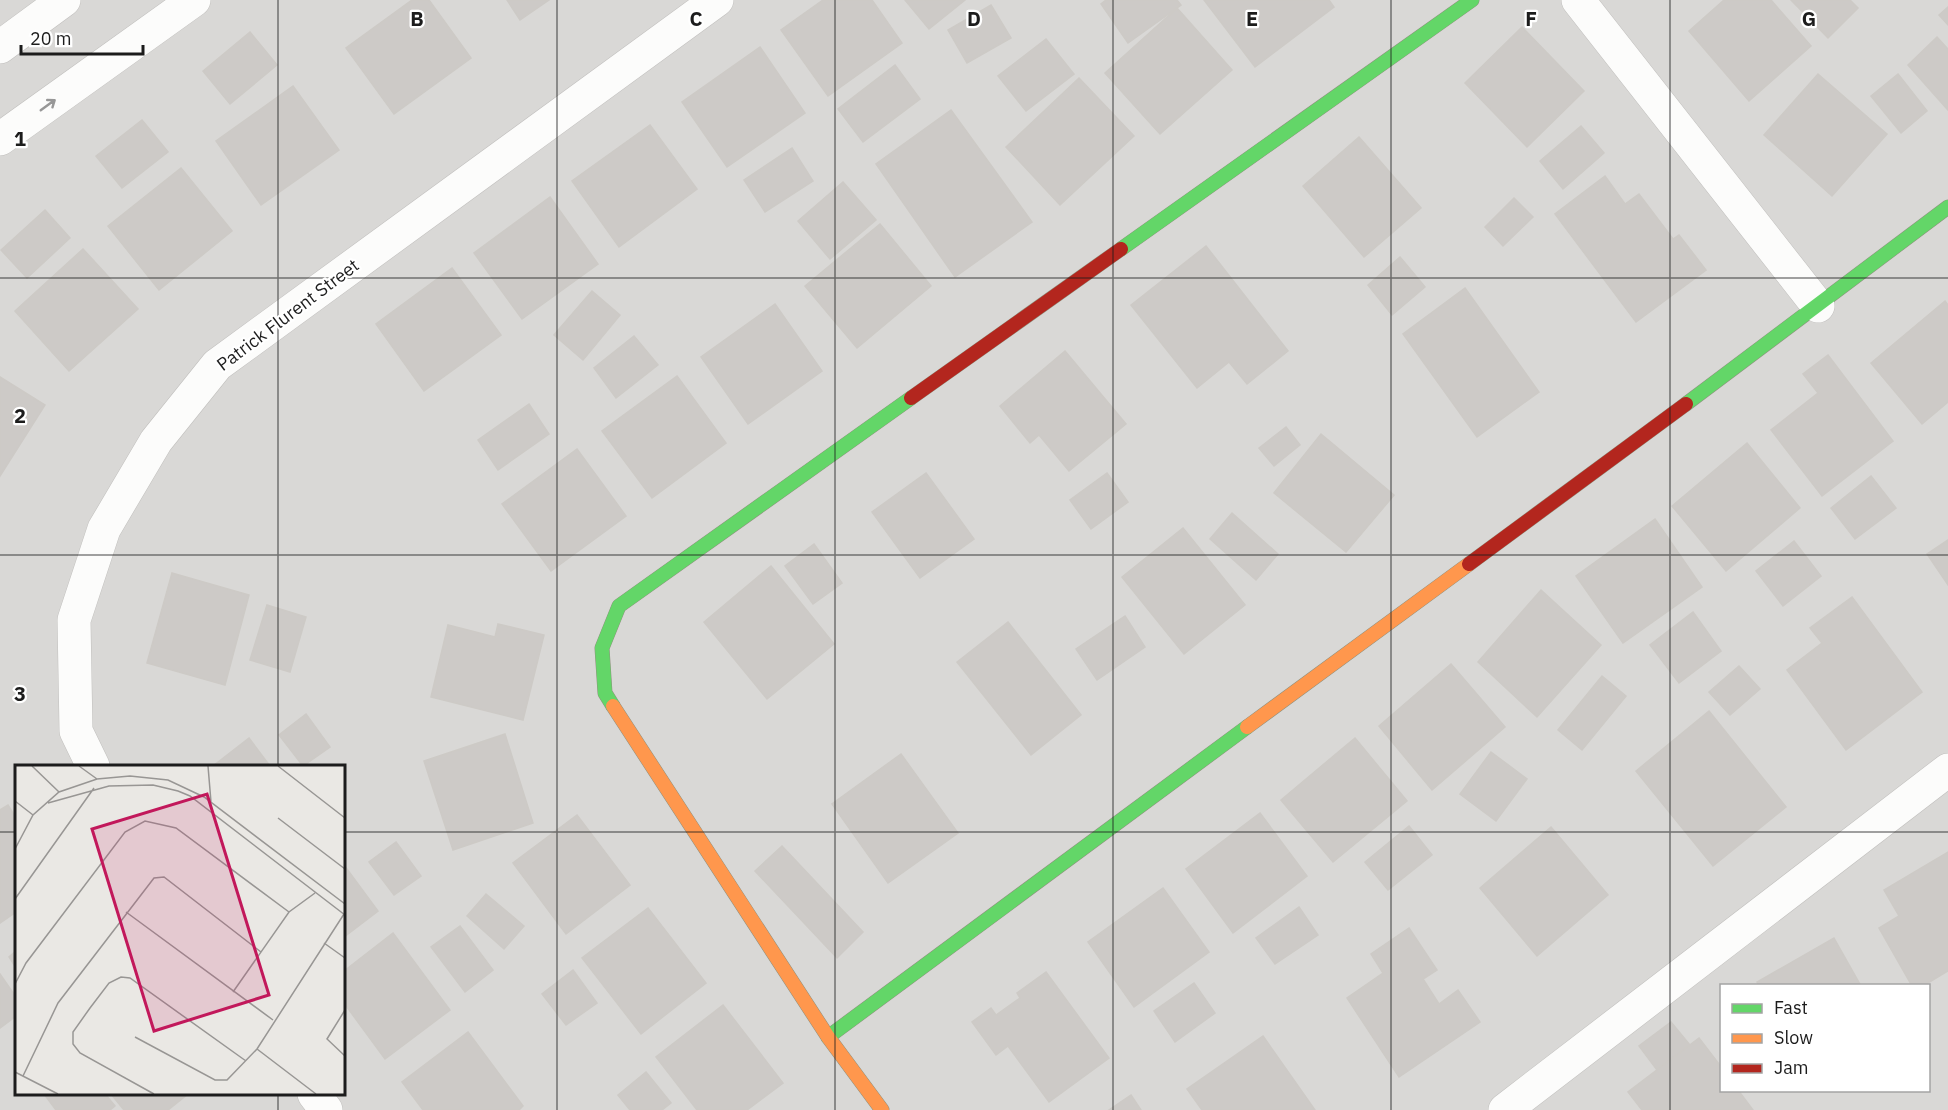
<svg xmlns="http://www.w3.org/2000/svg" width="1948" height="1110" font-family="'IBM Plex Sans',sans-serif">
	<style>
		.residential { fill: #d9d8d6; fill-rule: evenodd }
		.building { fill: #cdcac7; stroke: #cdcac6; stroke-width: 1.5 }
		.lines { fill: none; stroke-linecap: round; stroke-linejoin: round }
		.street-casing { stroke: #c0bfbd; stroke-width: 34 }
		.fast-casing { stroke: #8f917e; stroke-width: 15 }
		.slow-casing { stroke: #8f917e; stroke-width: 15 }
		.jam-casing { stroke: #8f917e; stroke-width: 15 }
		.street { stroke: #fcfcfb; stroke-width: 33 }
		.fast { stroke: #63d668; stroke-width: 14 }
		.slow { stroke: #ff974d; stroke-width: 14 }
		.jam { stroke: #b3261e; stroke-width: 14 }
		.oneway { stroke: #979797 }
		.grid { fill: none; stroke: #1c1c1c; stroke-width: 1.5; stroke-opacity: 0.55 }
		.labels { text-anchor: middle; stroke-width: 4.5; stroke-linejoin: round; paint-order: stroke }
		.street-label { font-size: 18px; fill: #1c1c1c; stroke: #fff }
		.inset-road { fill: none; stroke: #989694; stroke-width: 1.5 }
		.view { fill: #c2185b; fill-opacity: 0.15; stroke: #c2185b; stroke-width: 3 }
		.inset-edge { fill: none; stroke: #1c1c1c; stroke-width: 3 }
		.grid-label { font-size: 20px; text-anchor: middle; font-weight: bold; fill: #1c1c1c; stroke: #fff; stroke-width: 4.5; stroke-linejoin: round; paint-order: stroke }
	</style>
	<rect width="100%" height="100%" fill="#eae8e4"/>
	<path class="residential" d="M0,0H1948V1110H0ZM16,766H344V1094H16ZM1722,986H1928V1090H1722Z"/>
	<g class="building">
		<polygon points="412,0 429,0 471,58 394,114 346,48"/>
		<polygon points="507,0 549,0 520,20"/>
		<polygon points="823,0 872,0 902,43 828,96 781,30"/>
		<polygon points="905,0 965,0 929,29"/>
		<polygon points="1106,0 1177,0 1181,5 1128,43 1101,4"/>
		<polygon points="1204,0 1329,0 1334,7 1255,67"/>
		<polygon points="1724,0 1771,0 1811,46 1749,101 1689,31"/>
		<polygon points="1791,0 1850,0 1858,8 1828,38"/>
		<polygon points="991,5 1011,38 967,63 948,30"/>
		<polygon points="1948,7 1948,25 1939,15"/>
		<polygon points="1177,8 1232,70 1160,134 1105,73"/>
		<polygon points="1522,27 1584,91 1527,147 1465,83"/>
		<polygon points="250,32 277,65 230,104 203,71"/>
		<polygon points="1937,37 1948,49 1948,110 1908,65"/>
		<polygon points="1046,39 1074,74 1026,111 998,76"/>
		<polygon points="760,47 805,113 727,167 682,102"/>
		<polygon points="895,65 920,99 863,142 838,109"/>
		<polygon points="1818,74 1887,134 1832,196 1764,135"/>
		<polygon points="1898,74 1927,111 1901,133 1871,96"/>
		<polygon points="1079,78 1134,136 1060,205 1006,147"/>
		<polygon points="293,86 339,150 261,205 216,141"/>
		<polygon points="951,110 1032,222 955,277 876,164"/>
		<polygon points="142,120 168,152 122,188 96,156"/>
		<polygon points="650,125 697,189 619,247 572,181"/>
		<polygon points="1581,126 1604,153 1563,189 1540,161"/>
		<polygon points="1359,137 1421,208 1364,257 1303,186"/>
		<polygon points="792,148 813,181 765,212 744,180"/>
		<polygon points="181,168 232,231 159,290 108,226"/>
		<polygon points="1605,176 1625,204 1639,194 1673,239 1679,235 1706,270 1636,322 1555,214"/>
		<polygon points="843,182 876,220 830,259 798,221"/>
		<polygon points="550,197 598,264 522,319 474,253"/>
		<polygon points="1514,198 1533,217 1503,246 1485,227"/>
		<polygon points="45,210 70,238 27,278 1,250"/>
		<polygon points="880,224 931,286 857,348 805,286"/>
		<polygon points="1206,246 1288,351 1247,384 1229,362 1197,388 1131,305"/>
		<polygon points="83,249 138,309 69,371 15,311"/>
		<polygon points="1400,257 1425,287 1392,315 1368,285"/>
		<polygon points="452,268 501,335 424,391 376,324"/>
		<polygon points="1465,288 1539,392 1477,437 1403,334"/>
		<polygon points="592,291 620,315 583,360 554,335"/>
		<polygon points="1945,301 1948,305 1948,402 1922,424 1871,363"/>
		<polygon points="775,304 822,371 748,424 701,357"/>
		<polygon points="634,336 658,365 616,398 594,368"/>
		<polygon points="1065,351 1126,424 1069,471 1039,435 1030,443 1000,406"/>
		<polygon points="1828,355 1893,441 1822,496 1771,430 1818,393 1803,374"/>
		<polygon points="677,376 726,443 652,498 602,431"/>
		<polygon points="0,377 45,405 0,476"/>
		<polygon points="529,404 549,434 498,470 478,440"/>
		<polygon points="1286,427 1300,445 1274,466 1259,448"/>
		<polygon points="1321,434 1394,495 1346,552 1274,493"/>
		<polygon points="1747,443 1800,508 1726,571 1672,506"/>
		<polygon points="577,449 626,516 551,571 502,504"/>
		<polygon points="926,473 974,539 920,578 872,512"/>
		<polygon points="1107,473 1128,502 1091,529 1070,500"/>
		<polygon points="1871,476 1896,508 1855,539 1831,508"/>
		<polygon points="1232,513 1278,554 1256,580 1210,539"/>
		<polygon points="1655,519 1702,587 1623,643 1576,576"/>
		<polygon points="1183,528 1245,605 1184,654 1122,577"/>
		<polygon points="1948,540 1948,585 1927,554"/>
		<polygon points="1794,541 1821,576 1783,606 1756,571"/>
		<polygon points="814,544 842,583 813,604 785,566"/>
		<polygon points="771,566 834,644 767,699 704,622"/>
		<polygon points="172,573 249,595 225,685 147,663"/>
		<polygon points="1541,590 1601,645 1537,717 1478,662"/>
		<polygon points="1852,597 1922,692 1846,750 1787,670 1822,643 1810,628"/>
		<polygon points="267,605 306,617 290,672 250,660"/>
		<polygon points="1693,612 1721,651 1679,683 1650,645"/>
		<polygon points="1125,616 1145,647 1097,680 1076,649"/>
		<polygon points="1008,622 1081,715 1031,755 957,662"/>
		<polygon points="498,624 544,635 523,720 431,697 448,625 495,637"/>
		<polygon points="1451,664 1505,727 1432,790 1379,726"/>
		<polygon points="1739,666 1760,689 1730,715 1709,692"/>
		<polygon points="1602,676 1626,696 1582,750 1558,730"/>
		<polygon points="1709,711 1786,807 1713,866 1636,771"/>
		<polygon points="306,714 330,747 303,766 279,735"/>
		<polygon points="505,734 533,823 453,850 424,761"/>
		<polygon points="249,738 270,766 213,766"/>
		<polygon points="1355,738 1407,801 1333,862 1281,800"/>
		<polygon points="1491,752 1527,779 1496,821 1460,794"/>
		<polygon points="901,754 958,833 888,883 832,804"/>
		<polygon points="8,805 16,818 16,912 0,923 0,810"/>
		<polygon points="1260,813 1307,876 1233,933 1186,869"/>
		<polygon points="577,815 630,885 566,934 513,863"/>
		<polygon points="1409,826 1432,855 1388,890 1365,862"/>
		<polygon points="1551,827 1608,895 1537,956 1480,888"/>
		<polygon points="396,842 421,876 394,895 369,862"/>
		<polygon points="782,846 863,932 837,958 755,871"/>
		<polygon points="1948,852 1948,971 1923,986 1912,986 1879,928 1899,916 1884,890"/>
		<polygon points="344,865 378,911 344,937"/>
		<polygon points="1163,888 1209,952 1134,1007 1088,942"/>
		<polygon points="486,894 524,926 504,949 467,916"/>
		<polygon points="1299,907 1318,935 1275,964 1256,938"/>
		<polygon points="648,908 706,983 641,1034 582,958"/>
		<polygon points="460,926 493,970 465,992 431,947"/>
		<polygon points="1409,928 1437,970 1423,979 1439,1004 1458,990 1480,1022 1399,1077 1347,998 1383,973 1371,954"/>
		<polygon points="393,933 450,1010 385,1059 344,1003 344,971"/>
		<polygon points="1834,938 1861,986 1759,986 1757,982"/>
		<polygon points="16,951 16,968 9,957"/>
		<polygon points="573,970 597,1003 566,1025 542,994"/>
		<polygon points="1046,972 1109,1058 1049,1102 1008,1046 996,1055 972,1022 991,1008 996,1015 1020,998 1017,993"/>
		<polygon points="0,974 16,997 16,1016 0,1028"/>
		<polygon points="1194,983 1215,1013 1175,1042 1154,1011"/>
		<polygon points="723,1005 783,1083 747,1110 697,1110 656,1057"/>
		<polygon points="1671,1022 1690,1045 1657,1070 1639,1046"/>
		<polygon points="468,1032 523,1106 519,1110 423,1110 402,1082"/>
		<polygon points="1263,1036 1315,1110 1202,1110 1187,1089"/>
		<polygon points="1699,1038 1722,1068 1722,1090 1738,1090 1753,1110 1642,1110 1628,1092"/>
		<polygon points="646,1072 671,1103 662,1110 630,1110 618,1095"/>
		<polygon points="44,1094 105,1094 115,1106 110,1110 56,1110"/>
		<polygon points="111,1094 188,1094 168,1110 124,1110"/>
		<polygon points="1131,1095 1141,1110 1109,1110"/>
	</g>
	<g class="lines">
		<g class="street-casing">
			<g id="street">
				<polyline points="1578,0 1818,306"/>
				<polyline points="0,47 64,0"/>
				<polyline points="0,139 194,0"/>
				<polyline points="93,766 76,731 74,620 104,529 156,441 217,365 717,0"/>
				<polyline points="314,1094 326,1110"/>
				<polyline points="1505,1110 1948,770"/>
			</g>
		</g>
		<g class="fast-casing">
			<g id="fast">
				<polyline points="1121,249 1472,0"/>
				<polyline points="1686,404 1948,207"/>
				<polyline points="613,706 605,693 602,648 619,606 911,398"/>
				<polyline points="828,1037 1247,727"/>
			</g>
		</g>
		<g class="slow-casing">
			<g id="slow">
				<polyline points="613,706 828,1037 882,1110"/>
				<polyline points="1247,727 1469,564"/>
			</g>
		</g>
		<g class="jam-casing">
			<g id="jam">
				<polyline points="911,398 1121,249"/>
				<polyline points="1469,564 1686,404"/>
			</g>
		</g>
		<use href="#street" class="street"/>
		<use href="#fast" class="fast"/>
		<use href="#slow" class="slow"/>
		<use href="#jam" class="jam"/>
	</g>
	<defs><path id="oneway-shaft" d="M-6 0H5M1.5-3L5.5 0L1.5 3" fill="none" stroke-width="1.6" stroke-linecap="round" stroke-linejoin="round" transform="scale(1.5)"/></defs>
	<use class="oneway" href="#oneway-shaft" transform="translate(48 105) rotate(-36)"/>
	<path class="grid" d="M278,0V766M557,0V1110M835,0V1110M1113,0V1110M1391,0V1110M1670,0V1110M0,278H1948M0,555H1948M0,832H16M344,832H1948M278,1094V1110"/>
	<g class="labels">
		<g class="street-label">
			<text transform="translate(288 315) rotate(-37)" y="6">Patrick Flurent Street</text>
		</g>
	</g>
	<g transform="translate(15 765)">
		<rect width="330" height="330" fill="#eae8e4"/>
		<path class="inset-road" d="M17,1L44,27M64,1L82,14M193,1L196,37M263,1L330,53M0,36L18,50M33,38L94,21L138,20L163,26L175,31L330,150M263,53L330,104M0,84L18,50L44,27L82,14L115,11L153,15L189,32L330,139M0,134L79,23M111,147L258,255M309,178L330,193M0,219L11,198L110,67L130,56L161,63L274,147M218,227L274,147L300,128M330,245L312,274L330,291M120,272L200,315H212L242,284L329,149M242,284L301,329M0,307L43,329M8,311L43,238L139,113L149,112L246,187M139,329L65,288L58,279V267L75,243L94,218L106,212L115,213L231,296"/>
		<path class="view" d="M192,29L254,230L139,266L77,64Z"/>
		<rect width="330" height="330" class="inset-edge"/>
	</g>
	<g class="grid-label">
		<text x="417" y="26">B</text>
		<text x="696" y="26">C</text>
		<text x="974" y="26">D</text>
		<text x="1252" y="26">E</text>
		<text x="1531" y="26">F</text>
		<text x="1809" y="26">G</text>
		<text x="20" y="146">1</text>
		<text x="20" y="423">2</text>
		<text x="20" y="701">3</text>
	</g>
	<rect x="1720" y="984" width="210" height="108" fill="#ffffff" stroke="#a4a4a4" stroke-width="1.5"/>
	<rect x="1732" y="1004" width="30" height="9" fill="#63d668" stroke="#a4a4a4" stroke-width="1.5"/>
	<text x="1774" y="1014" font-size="18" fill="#1c1c1c">Fast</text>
	<rect x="1732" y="1034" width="30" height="9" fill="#ff974d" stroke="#a4a4a4" stroke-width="1.5"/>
	<text x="1774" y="1044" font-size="18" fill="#1c1c1c">Slow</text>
	<rect x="1732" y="1064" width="30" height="9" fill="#b3261e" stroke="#a4a4a4" stroke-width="1.5"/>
	<text x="1774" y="1074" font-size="18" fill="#1c1c1c">Jam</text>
	<path d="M21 45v9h122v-9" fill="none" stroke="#1c1c1c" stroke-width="3"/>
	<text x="30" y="45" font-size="18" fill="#1c1c1c" stroke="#ffffff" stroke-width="4.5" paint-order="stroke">20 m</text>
</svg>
